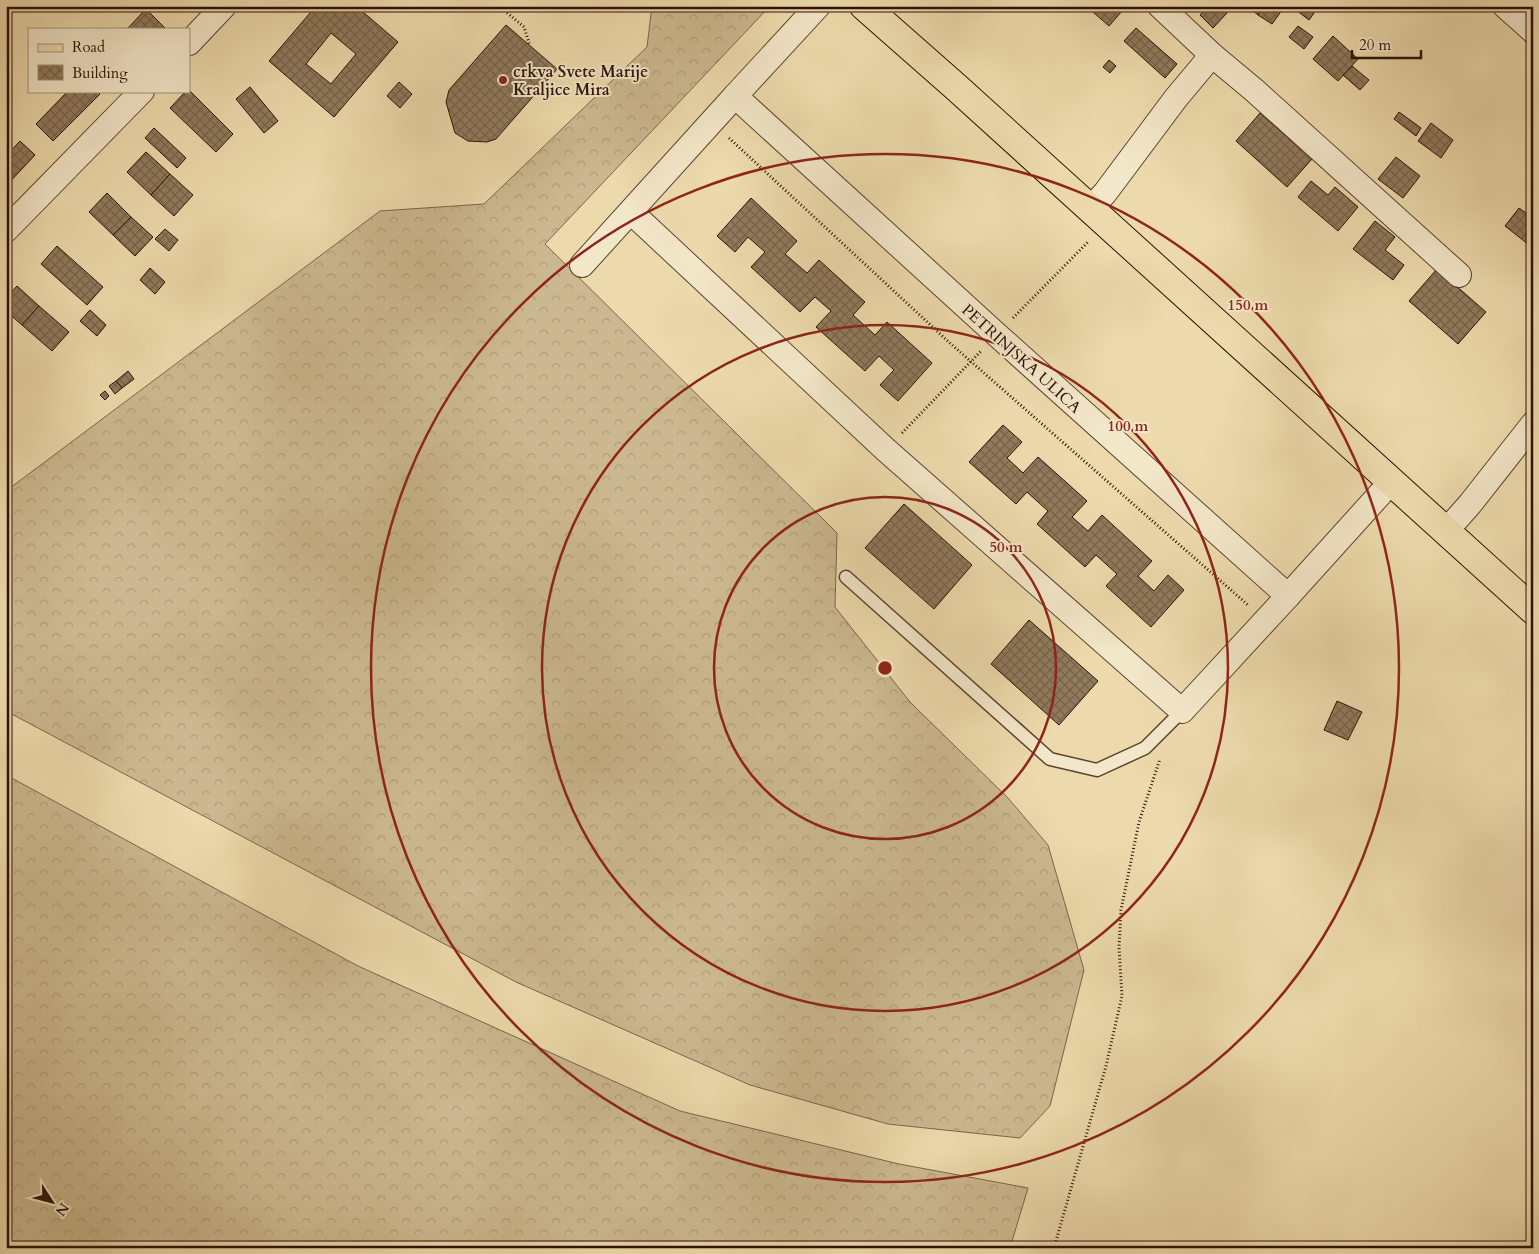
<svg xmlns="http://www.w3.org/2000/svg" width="1539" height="1254" font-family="Cardo,serif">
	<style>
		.forest { fill: url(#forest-crowns); stroke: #7c644b }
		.building { fill: url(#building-cross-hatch); stroke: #2c1106; fill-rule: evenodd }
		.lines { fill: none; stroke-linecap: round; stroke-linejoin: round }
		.lane-casing { stroke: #5c4330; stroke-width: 15 }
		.street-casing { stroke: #5c4330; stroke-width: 26 }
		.primary-casing { stroke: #2c1106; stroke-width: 30 }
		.path { stroke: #2c1106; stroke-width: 3; stroke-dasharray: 1 2.5; stroke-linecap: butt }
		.lane { stroke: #f3e7c9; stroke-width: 12 }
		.street { stroke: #f3e7c9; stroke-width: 24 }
		.primary { stroke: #eddaac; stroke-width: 28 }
		.ring { fill: none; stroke: #8f2418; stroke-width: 2.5 }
		.poi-dot { fill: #8f2418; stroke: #f3e7c9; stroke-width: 2 }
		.labels { text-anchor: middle; stroke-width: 4; stroke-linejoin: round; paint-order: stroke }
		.poi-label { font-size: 16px; font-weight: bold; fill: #2c1106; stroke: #f3e7c9; text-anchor: start }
		.street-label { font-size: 16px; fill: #2c1106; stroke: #f3e7c9 }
		.centre { fill: #8f2418; stroke: #f3e7c9; stroke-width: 2.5 }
		.ring-label { font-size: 15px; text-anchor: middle; font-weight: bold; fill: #8f2418; stroke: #f3e7c9; stroke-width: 4; stroke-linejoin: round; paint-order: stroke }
	</style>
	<defs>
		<pattern id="forest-crowns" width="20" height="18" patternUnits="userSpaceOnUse" patternTransform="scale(1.25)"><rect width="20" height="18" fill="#ccb890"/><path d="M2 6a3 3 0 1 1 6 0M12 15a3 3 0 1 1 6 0" fill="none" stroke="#af9d7b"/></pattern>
		<pattern id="building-cross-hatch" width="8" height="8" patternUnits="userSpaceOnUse" patternTransform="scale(1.25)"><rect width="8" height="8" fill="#907a5c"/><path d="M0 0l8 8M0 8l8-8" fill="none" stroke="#76634a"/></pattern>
	</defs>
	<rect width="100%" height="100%" fill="#eddaac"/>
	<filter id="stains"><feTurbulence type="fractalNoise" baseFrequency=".004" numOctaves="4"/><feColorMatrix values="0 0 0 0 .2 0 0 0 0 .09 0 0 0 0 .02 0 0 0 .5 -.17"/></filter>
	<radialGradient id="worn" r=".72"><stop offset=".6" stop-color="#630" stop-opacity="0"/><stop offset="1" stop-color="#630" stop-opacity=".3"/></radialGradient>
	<g class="forest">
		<polygon points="652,6 770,6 545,244 837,533 835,607 910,702 1008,798 1048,845 1084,970 1050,1106 1020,1138 888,1124 750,1085 516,982 6,711 6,491 380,211 484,204 647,47"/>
		<polygon points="6,775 358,966 680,1111 899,1164 1028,1188 1010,1248 6,1248"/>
	</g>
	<g class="building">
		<path d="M316,6H356L398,42L334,117L269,61ZM331,33L356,54L331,84L306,64Z"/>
		<polygon points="1086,6 1118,6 1123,10 1109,26"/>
		<polygon points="1208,6 1220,6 1227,13 1213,28 1200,15"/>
		<polygon points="1247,6 1264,6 1258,15"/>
		<polygon points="1264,6 1285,6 1272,24 1258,15"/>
		<polygon points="1299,6 1319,6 1309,20 1296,10"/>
		<polygon points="146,9 165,28 127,29"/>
		<polygon points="506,25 557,69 496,139 487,142 468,141 455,133 446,102 449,90"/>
		<polygon points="1298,26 1313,37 1304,49 1289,37"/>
		<polygon points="1136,28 1177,64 1165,78 1124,41"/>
		<polygon points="1333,36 1358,59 1338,81 1313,59"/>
		<polygon points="1109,60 1116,66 1110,73 1103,67"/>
		<polygon points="1352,66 1369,80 1360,90 1343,75"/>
		<polygon points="399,82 412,94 400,108 387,96"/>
		<polygon points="250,87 278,121 264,133 236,99"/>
		<polygon points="189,90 233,134 216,152 170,108 186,91"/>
		<polygon points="68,91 97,91 100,94 53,141 36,124"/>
		<polygon points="1399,112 1421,128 1416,136 1394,119"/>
		<polygon points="1260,113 1312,159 1287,187 1236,141"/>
		<polygon points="1431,123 1453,140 1441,158 1418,141"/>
		<polygon points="154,128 186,158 177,168 145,138"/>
		<polygon points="20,141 35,155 6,186 6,156"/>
		<polygon points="146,152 170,174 151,195 127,172"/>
		<polygon points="1396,157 1420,176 1403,198 1378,179"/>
		<polygon points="170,174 193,195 174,216 151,195"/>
		<polygon points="1311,181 1328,195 1335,187 1358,207 1338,231 1298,197"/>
		<polygon points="107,193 131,217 113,235 89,212"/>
		<polygon points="751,198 797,241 785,254 807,273 819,260 865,302 853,315 875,335 887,322 932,363 898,401 880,385 894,370 879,356 865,371 816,327 831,311 815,297 800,312 751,267 765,252 748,237 735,252 717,236"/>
		<polygon points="1519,208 1533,218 1533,248 1505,226"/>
		<polygon points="131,217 153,237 135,256 113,235"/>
		<polygon points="1375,221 1395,237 1385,250 1404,265 1393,280 1353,249"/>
		<polygon points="165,229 178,240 169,251 155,239"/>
		<polygon points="57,246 103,287 87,305 41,264"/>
		<polygon points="150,268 165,282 155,294 140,280"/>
		<polygon points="1437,269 1486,312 1458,344 1409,301"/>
		<polygon points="17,286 39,306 22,325 6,311 6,298"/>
		<polygon points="39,306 69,332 52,351 22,325"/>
		<polygon points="90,310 106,325 97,336 80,321"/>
		<polygon points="128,371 134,379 122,388 116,381"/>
		<polygon points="116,381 122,388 115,394 109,386"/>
		<polygon points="105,391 109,396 105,400 100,395"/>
		<polygon points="1003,425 1022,442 1007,458 1023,473 1038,457 1087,501 1072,517 1088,531 1102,515 1152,561 1138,576 1154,591 1168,575 1184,590 1151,627 1106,586 1117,574 1096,555 1085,567 1037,524 1048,511 1027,492 1016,504 969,462"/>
		<polygon points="904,504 972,565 934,609 865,548"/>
		<polygon points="1029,620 1098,681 1059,725 991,664"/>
		<polygon points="1337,701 1362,712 1348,740 1324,730"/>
	</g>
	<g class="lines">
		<g class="lane-casing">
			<polyline id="lane" points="846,577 1050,759 1097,770 1145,748 1182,711"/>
		</g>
		<g class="street-casing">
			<g id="street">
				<polyline points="818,6 735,96 996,334 1288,596 1391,482"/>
				<polyline points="1160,6 1212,55 1254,90 1459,275"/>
				<polyline points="1505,6 1533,31"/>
				<polyline points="189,43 224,6"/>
				<polyline points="1090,209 1105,193 1176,98 1212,55"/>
				<polyline points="631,212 886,450 1182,711 1288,596"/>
				<polyline points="6,230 142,91"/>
				<polyline points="582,265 735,96"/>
				<polyline points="1446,531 1470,504 1533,424"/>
			</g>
		</g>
		<g class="primary-casing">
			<polyline id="primary" points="864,6 956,87 1533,610"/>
		</g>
		<g class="path">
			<polyline points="499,6 524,27 530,46"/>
			<polyline points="729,138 951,344 1248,605"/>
			<polyline points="1013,318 1089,241"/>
			<polyline points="902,433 981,351"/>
			<polyline points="1054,1248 1106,1066 1122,996 1119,948 1121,910 1139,822 1160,759"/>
		</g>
		<use href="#lane" class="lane"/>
		<use href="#street" class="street"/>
		<use href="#primary" class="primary"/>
	</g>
	<g class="ring">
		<circle cx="885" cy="668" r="171"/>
		<circle cx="885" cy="668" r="343"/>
		<circle cx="885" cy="668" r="514"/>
	</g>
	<circle class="poi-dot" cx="503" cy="80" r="5"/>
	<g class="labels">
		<g class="poi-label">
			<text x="513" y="77">crkva Svete Marije<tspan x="513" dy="18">Kraljice Mira</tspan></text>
		</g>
		<g class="street-label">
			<text transform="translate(1022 358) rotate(42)" y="6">PETRINJSKA ULICA</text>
		</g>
	</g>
	<circle cx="885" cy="668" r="8" class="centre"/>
	<g class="ring-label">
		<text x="1248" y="310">150 m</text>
		<text x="1128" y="431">100 m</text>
		<text x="1006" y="552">50 m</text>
	</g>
	<rect width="1539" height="1254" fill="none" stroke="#eddaac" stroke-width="25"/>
	<rect x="8" y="8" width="1524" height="1239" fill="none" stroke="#2c1106" stroke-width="2.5"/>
	<rect x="12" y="12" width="1514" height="1229" fill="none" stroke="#2c1106"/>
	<rect x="28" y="28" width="162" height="65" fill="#f3e7c9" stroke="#a3917b"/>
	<rect x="38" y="44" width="25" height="8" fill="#eddaac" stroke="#a3917b"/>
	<text x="72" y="52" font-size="15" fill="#2c1106">Road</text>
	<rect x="38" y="65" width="25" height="15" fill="url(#building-cross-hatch)" stroke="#a3917b"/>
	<text x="72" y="78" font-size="15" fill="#2c1106">Building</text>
	<g transform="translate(52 1202) rotate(126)" stroke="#f3e7c9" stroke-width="4" paint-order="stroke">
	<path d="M0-4L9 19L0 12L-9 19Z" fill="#2c1106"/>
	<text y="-8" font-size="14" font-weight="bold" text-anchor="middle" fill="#2c1106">N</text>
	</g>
	<path d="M1352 50v8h69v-8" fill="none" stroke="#2c1106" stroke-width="2.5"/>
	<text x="1359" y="50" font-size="15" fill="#2c1106" stroke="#f3e7c9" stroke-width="4" paint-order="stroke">20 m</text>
	<rect width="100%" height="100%" filter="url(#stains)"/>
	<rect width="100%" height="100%" fill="url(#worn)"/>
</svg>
